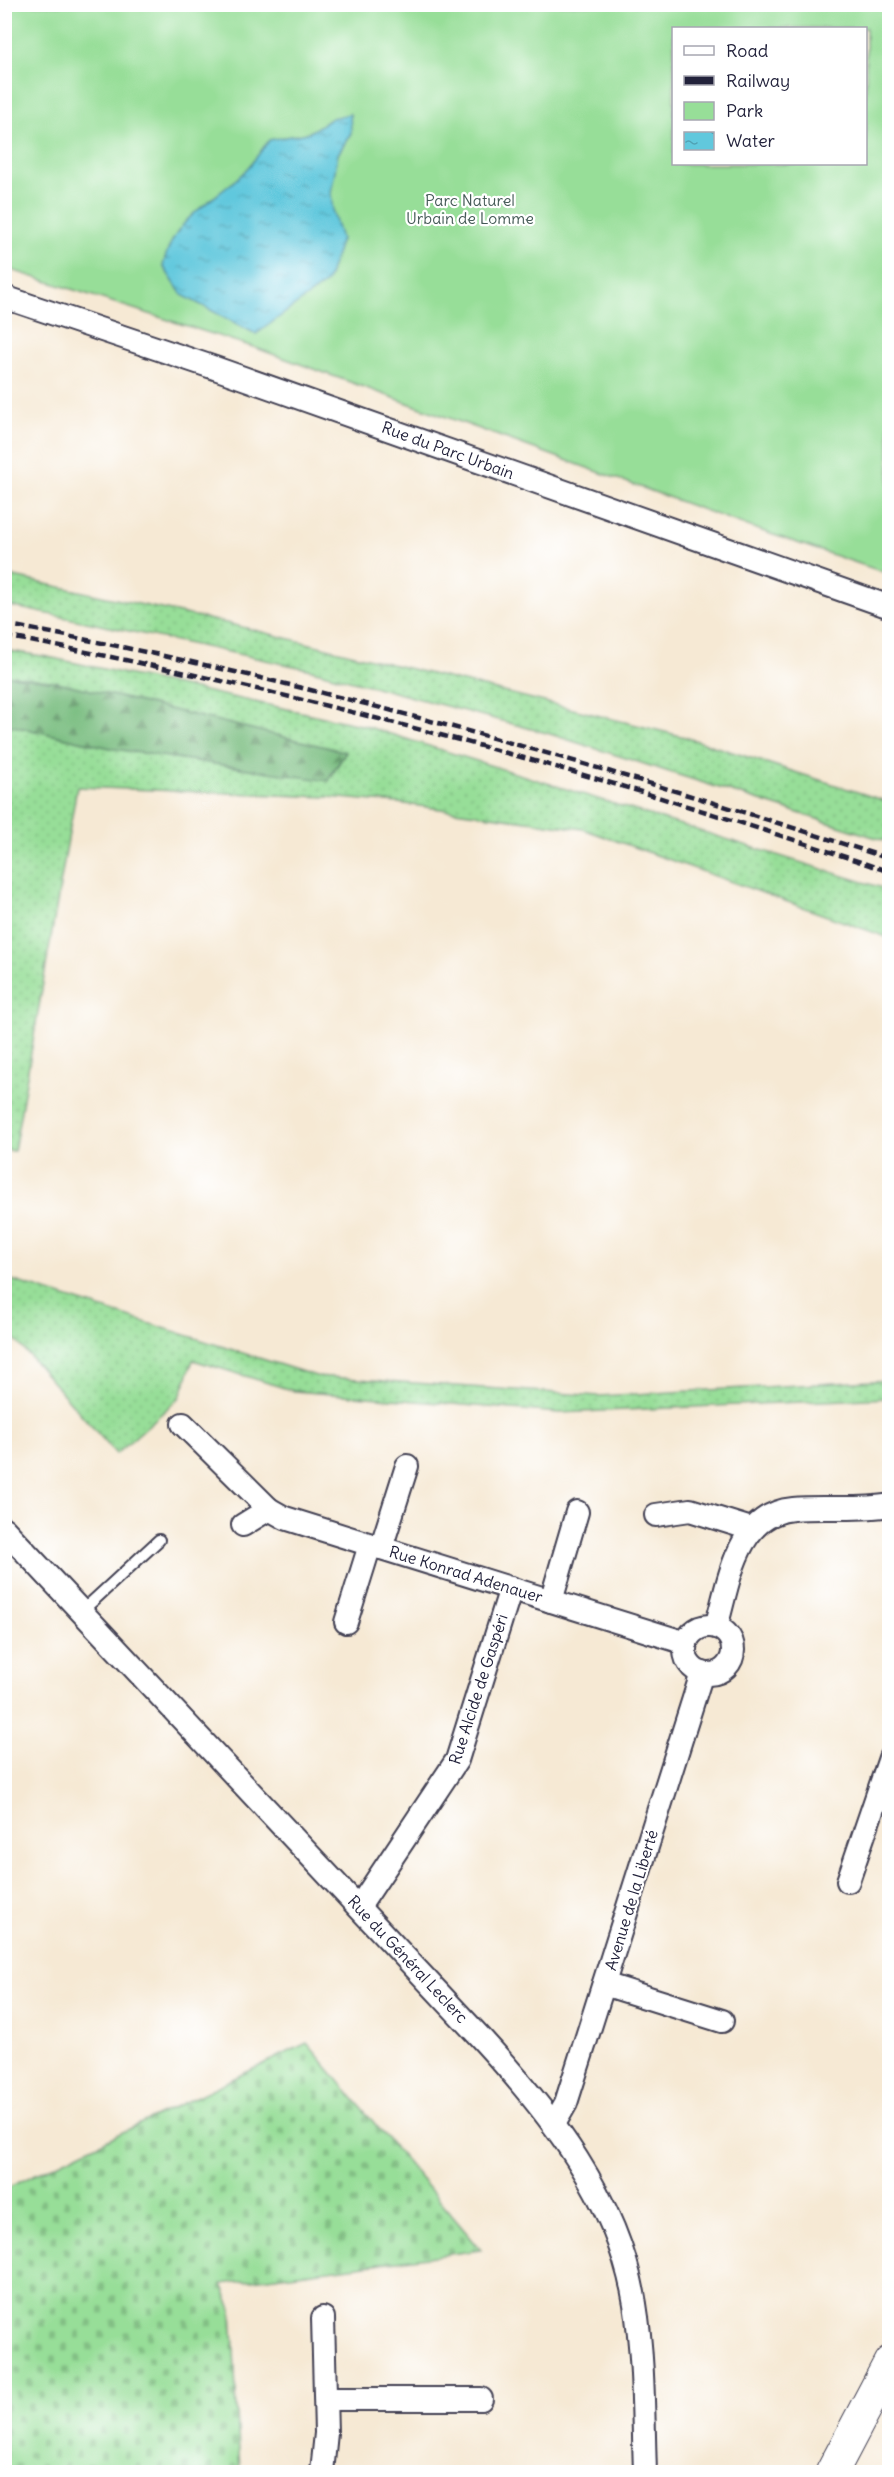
<svg xmlns="http://www.w3.org/2000/svg" width="894" height="2477" font-family="Delius,sans-serif">
	<style>
		.grass { fill: url(#grass-dots); stroke: #5c806a; stroke-width: 1.5 }
		.forest { fill: url(#forest-firs); stroke: #4e705e; stroke-width: 1.5 }
		.cemetery { fill: url(#cemetery-stones); stroke: #5c806a; stroke-width: 1.5 }
		.park { fill: #97de98; stroke: #5c806a; stroke-width: 1.5; fill-rule: evenodd }
		.water { fill: url(#water-ripples); stroke: #42758c; stroke-width: 1.5 }
		.lines { fill: none; stroke-linecap: round; stroke-linejoin: round }
		.lane-casing { stroke: #424052; stroke-width: 14 }
		.street-casing { stroke: #424052; stroke-width: 26 }
		.secondary-casing { stroke: #424052; stroke-width: 34 }
		.lane { stroke: #fff; stroke-width: 10 }
		.street { stroke: #fff; stroke-width: 22 }
		.secondary { stroke: #fff; stroke-width: 32 }
		.rail { stroke: #22223b; stroke-width: 4.5; stroke-dasharray: 9 4.5; stroke-linecap: butt }
		.labels { text-anchor: middle; stroke-width: 4.5; stroke-linejoin: round; paint-order: stroke }
		.park-label { font-size: 16px; fill: #455a57; stroke: #fff }
		.street-label { font-size: 16px; fill: #22223b; stroke: #fff }
	</style>
	<defs>
		<pattern id="grass-dots" width="8" height="8" patternUnits="userSpaceOnUse" patternTransform="scale(1.5)"><rect width="8" height="8" fill="#97de98"/><path d="M2 2h.1M6 6h.1" fill="none" stroke="#82be84" stroke-width="1.8" stroke-linecap="round"/></pattern>
		<pattern id="forest-firs" width="22" height="20" patternUnits="userSpaceOnUse" patternTransform="scale(1.5)"><rect width="22" height="20" fill="#79bd80"/><path d="M5 1l3.5 6h-7zM16 11l3.5 6h-7z" fill="#63996a"/></pattern>
		<pattern id="cemetery-stones" width="16" height="16" patternUnits="userSpaceOnUse" patternTransform="scale(1.5)"><rect width="16" height="16" fill="#97de98"/><path d="M2 7V4a2 2 0 0 1 4 0v3zM10 15v-3a2 2 0 0 1 4 0v3z" fill="#82be84"/></pattern>
		<pattern id="water-ripples" width="26" height="14" patternUnits="userSpaceOnUse" patternTransform="scale(1.5)"><rect width="26" height="14" fill="#61c8dd"/><path d="M2 4q2-2 4 0t4 0M15 11q2-2 4 0t4 0" fill="none" stroke="#50a2b4"/></pattern>
	</defs>
	<rect width="100%" height="100%" fill="#fff"/>
	<filter id="ink" filterUnits="userSpaceOnUse"><feTurbulence type="fractalNoise" baseFrequency=".0167" numOctaves="2"/><feDisplacementMap in="SourceGraphic" scale="12" xChannelSelector="R" yChannelSelector="G"/><feConvolveMatrix kernelMatrix="1 2 1 2 8 2 1 2 1" color-interpolation-filters="sRGB"/></filter>
	<filter id="wash" filterUnits="userSpaceOnUse"><feTurbulence type="fractalNoise" baseFrequency=".008" numOctaves="4" result="noise"/><feDisplacementMap in="SourceGraphic" scale="24" xChannelSelector="R" yChannelSelector="G"/><feGaussianBlur stdDeviation="1.35" result="paint"/><feColorMatrix in="noise" values="0 0 0 0 0 0 0 0 0 0 0 0 0 0 0 0 0 1.4 0 .05"/><feComposite in="paint" operator="in"/></filter>
	<g filter="url(#wash)">
		<rect width="100%" height="100%" fill="#f6e9d4"/>
		<g class="grass">
			<polygon points="5,575 226,623 685,737 889,802 889,842 550,734 308,669 5,605"/>
			<polygon points="4,650 48,657 365,726 889,890 889,938 583,829 398,803 328,797 77,787 14,1151 5,1150 5,724 115,749 329,780 346,752 57,682 5,675"/>
			<polygon points="5,1278 316,1376 599,1396 889,1380 889,1398 559,1413 294,1391 193,1360 180,1397 116,1454 5,1328"/>
		</g>
		<polygon class="forest" points="5,675 57,682 346,752 330,776 329,781 115,749 5,724"/>
		<polygon class="cemetery" points="307,2043 481,2250 222,2284 232,2309 240,2472 5,2472 5,2189"/>
		<path class="park" d="M4,5H889V574L756,529L253,347L5,268ZM674,28H866V164H674Z"/>
		<path class="water" d="M350,114L351,133L338,154L331,193L333,212L341,239L327,282L256,334L182,295L163,266C174,216 210,205 243,173C253,163 261,151 269,140L308,133L332,118Z"/>
	</g>
	<g filter="url(#ink)">
		<g class="lines">
			<g class="lane-casing">
				<polyline id="lane" points="81,1612 159,1540"/>
			</g>
			<g class="street-casing">
				<g id="street">
					<polyline points="4,297 215,368 890,607"/>
					<polyline points="183,1424 269,1509 285,1518 686,1643"/>
					<polyline points="656,1515 690,1510 751,1529"/>
					<polyline points="243,1525 269,1509"/>
					<path d="M4,1529L479,2036C549,2112 618,2198 635,2304C644,2359 643,2417 645,2472"/>
					<polyline points="381,1548 407,1466"/>
					<polyline points="551,1601 577,1512"/>
					<polyline points="346,1622 370,1545"/>
					<circle cx="709" cy="1650" r="24"/>
					<path d="M716,1627C729,1583 736,1514 793,1509C825,1506 857,1511 890,1505"/>
					<polyline points="848,1881 890,1758"/>
					<polyline points="359,1907 457,1760 511,1588"/>
					<polyline points="604,1984 722,2021"/>
					<polyline points="554,2124 566,2103 702,1673"/>
					<polyline points="327,2399 481,2399"/>
					<polyline points="322,2472 326,2433 323,2318"/>
				</g>
			</g>
			<g class="secondary-casing">
				<polyline id="secondary" points="832,2472 890,2362"/>
			</g>
			<use href="#lane" class="lane"/>
			<use href="#street" class="street"/>
			<use href="#secondary" class="secondary"/>
			<g class="rail">
				<path d="M4,624C306,679 599,764 890,859"/>
				<path d="M4,636C305,692 600,773 890,872"/>
			</g>
		</g>
	</g>
	<g class="labels">
		<g class="park-label">
			<text x="470" y="206">Parc Naturel<tspan x="470" dy="18">Urbain de Lomme</tspan></text>
		</g>
		<g class="street-label">
			<text transform="translate(448 450) rotate(20)" y="6">Rue du Parc Urbain</text>
			<text transform="translate(466 1574) rotate(17)" y="6">Rue Konrad Adenauer</text>
			<text transform="translate(478 1689) rotate(-72)" y="6">Rue Alcide de Gaspéri</text>
			<text transform="translate(631 1900) rotate(-73)" y="6">Avenue de la Liberté</text>
			<text transform="translate(408 1959) rotate(47)" y="6">Rue du Général Leclerc</text>
		</g>
	</g>
	<rect width="894" height="2477" fill="none" stroke="#fff" stroke-width="24"/>
	<rect x="672" y="27" width="195" height="138" fill="#ffffff" stroke="#a7a7b1" stroke-width="1.5"/>
	<rect x="684" y="46" width="30" height="9" fill="#ffffff" stroke="#a7a7b1" stroke-width="1.5"/>
	<text x="726" y="57" font-size="18" fill="#22223b">Road</text>
	<rect x="684" y="76" width="30" height="9" fill="#22223b" stroke="#a7a7b1" stroke-width="1.5"/>
	<text x="726" y="87" font-size="18" fill="#22223b">Railway</text>
	<rect x="684" y="102" width="30" height="18" fill="#97de98" stroke="#a7a7b1" stroke-width="1.5"/>
	<text x="726" y="117" font-size="18" fill="#22223b">Park</text>
	<rect x="684" y="132" width="30" height="18" fill="url(#water-ripples)" stroke="#a7a7b1" stroke-width="1.5"/>
	<text x="726" y="147" font-size="18" fill="#22223b">Water</text>
</svg>
